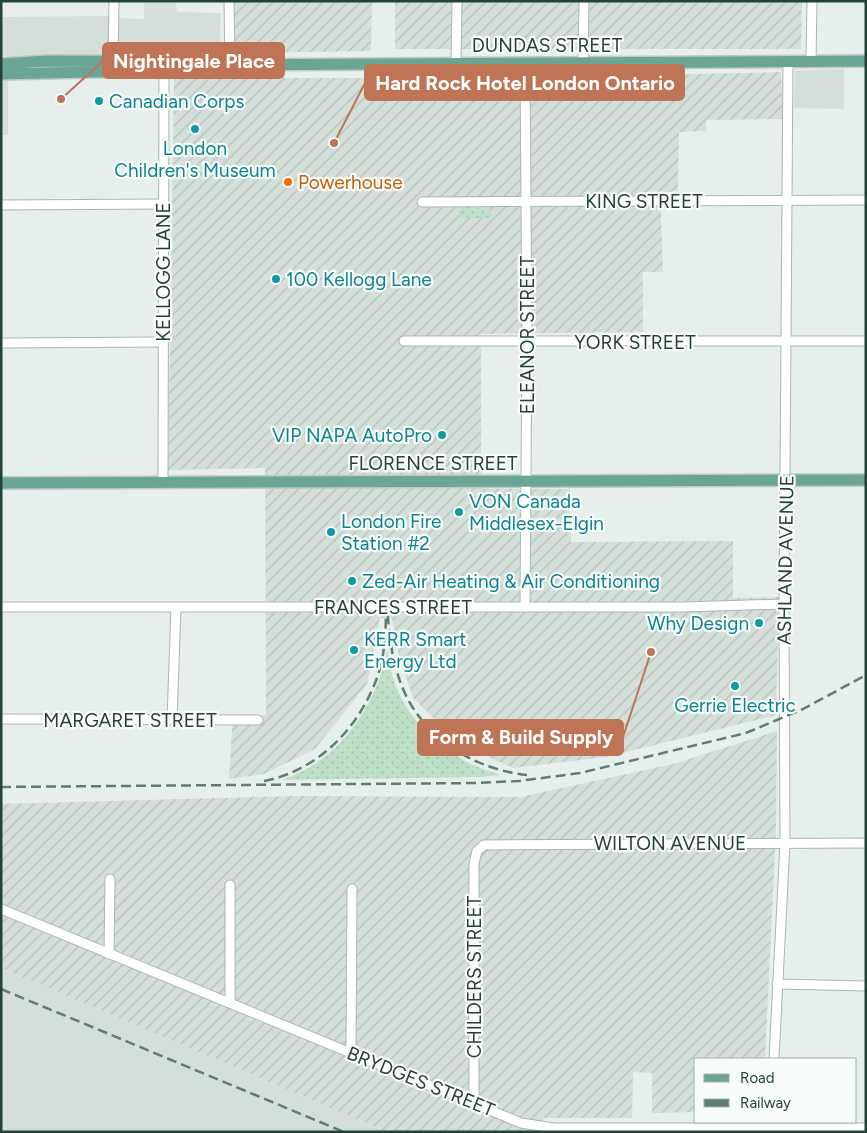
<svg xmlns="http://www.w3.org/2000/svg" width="867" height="1133" font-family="Figtree,sans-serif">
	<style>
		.built { fill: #d4dfda }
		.industrial { fill: url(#industrial-furrows) }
		.grass { fill: url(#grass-dots) }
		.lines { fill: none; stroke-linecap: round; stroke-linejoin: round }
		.minor-casing { stroke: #a8b8b2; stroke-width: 11 }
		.major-casing { stroke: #c2cac8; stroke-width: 14 }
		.minor { stroke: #fff; stroke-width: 9 }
		.major { stroke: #6aa596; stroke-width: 11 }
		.rail { stroke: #5f7d75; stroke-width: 2.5; stroke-dasharray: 10 5; stroke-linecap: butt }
		.culture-dot { fill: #0f9aa8; stroke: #f7fbf9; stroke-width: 2 }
		.food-dot { fill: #e8710a; stroke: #f7fbf9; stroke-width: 2 }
		.labels { text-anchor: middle; stroke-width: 4.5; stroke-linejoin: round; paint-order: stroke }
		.street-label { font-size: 19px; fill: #24423a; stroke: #f7fbf9 }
		.culture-label { font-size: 19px; fill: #0d838f; stroke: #f7fbf9; text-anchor: start }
		.food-label { font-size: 19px; fill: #c56008; stroke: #f7fbf9; text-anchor: start }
		.leader { fill: none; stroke: #c07456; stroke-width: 2 }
		.callout-dot { fill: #c07456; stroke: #f7fbf9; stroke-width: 2 }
		.callout { fill: #c07456; stroke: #c07456; stroke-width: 2 }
		.callout-label { font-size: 20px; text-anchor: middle; font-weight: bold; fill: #fff }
	</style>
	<defs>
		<pattern id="industrial-furrows" width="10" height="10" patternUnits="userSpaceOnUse" patternTransform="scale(1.25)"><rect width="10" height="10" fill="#d4dfda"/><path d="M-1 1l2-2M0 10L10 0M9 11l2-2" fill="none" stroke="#b6c1bc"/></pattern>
		<pattern id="grass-dots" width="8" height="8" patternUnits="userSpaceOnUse" patternTransform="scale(1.25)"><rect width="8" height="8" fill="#bfe0c8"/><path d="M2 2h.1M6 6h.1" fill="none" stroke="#a4c1ad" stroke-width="1.8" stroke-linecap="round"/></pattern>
	</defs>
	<rect width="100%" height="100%" fill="#e6efeb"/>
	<g class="built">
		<polygon points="144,3 176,3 177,12 221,13 219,54 1,56 1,17 108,16 117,18 144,19"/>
		<polygon points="844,69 844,109 794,108 795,71"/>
		<rect x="1" y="75" width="7" height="60"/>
		<polygon points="1,968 387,1132 1,1132"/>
	</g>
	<g class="industrial">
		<polygon points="234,1 372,1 371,51 233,53"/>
		<polygon points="395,1 802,1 801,49 395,49"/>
		<polygon points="781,72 783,119 706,120 706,131 679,132 678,191 660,193 663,272 643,272 643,332 478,334 481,347 481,473 484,489 570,489 571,542 733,541 733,598 779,597 776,715 606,757 513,768 460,744 413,698 399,656 392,618 380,618 367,684 315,749 264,774 229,779 233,716 266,715 265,468 168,470 174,78 515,78"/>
		<polygon points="777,731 776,829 765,1059 696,1059 696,1112 652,1113 652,1073 633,1072 632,1118 543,1118 539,1132 387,1132 1,968 1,804 293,796 520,797 673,764"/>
	</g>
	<g class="grass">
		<polygon points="463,207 490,209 492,215 490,218 462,218 458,213"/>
		<path d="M388,649C390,698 423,737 465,761C476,767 489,771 501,775L479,777L282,780C341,760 375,707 388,649Z"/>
	</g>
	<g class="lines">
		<g class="minor-casing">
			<g id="minor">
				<polyline points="229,1 230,65"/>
				<polyline points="811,61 812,1"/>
				<polyline points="113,62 114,1"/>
				<polyline points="583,62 584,1"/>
				<polyline points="456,63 457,1"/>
				<polyline points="422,202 866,200"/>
				<polyline points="1,205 163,204"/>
				<polyline points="404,341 866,341"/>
				<polyline points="1,343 163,342"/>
				<polyline points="163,482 164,65"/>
				<polyline points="1,607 683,607 784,604"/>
				<polyline points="525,607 527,342 525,63"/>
				<polyline points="1,719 258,720"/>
				<polyline points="172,720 176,607"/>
				<polyline points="230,885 230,1003"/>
				<polyline points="1,909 521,1123 554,1128 866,1128"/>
				<polyline points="109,954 110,879"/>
				<polyline points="777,984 866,986"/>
				<polyline points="351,1053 352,889"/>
				<polyline points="774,1059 785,843 784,613 788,61"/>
				<polyline points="474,1103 474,864 477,851 484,845 866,843"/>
			</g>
		</g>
		<g class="major-casing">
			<g id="major">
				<polyline points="1,64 46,61 225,62 230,65 866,61"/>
				<polyline points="1,74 224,69"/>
				<polyline points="1,483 866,480"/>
			</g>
		</g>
		<use href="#minor" class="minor"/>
		<use href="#major" class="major"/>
		<g class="rail">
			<path d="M264,781C316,771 356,731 375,683C386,657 386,627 386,599C389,625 390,651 398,675C415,733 470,769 527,775"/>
			<polyline points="1,787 476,783 519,781 580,773 746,733 803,709 866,675"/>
			<polyline points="1,989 344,1132"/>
		</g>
	</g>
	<g class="culture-dot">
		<circle cx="99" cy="101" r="5"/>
		<circle cx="195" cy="129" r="5"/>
		<circle cx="276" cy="279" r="5"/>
		<circle cx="442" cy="435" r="5"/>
		<circle cx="459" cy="512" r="5"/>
		<circle cx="331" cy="532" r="5"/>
		<circle cx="352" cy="581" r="5"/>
		<circle cx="759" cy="623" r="5"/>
		<circle cx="354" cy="650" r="5"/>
		<circle cx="735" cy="686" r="5"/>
	</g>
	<circle class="food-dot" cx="288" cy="182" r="5"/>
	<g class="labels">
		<g class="street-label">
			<text x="547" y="52">DUNDAS STREET</text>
			<text x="644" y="208">KING STREET</text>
			<text transform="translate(163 272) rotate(-90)" y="7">KELLOGG LANE</text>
			<text transform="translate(527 335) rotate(-90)" y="7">ELEANOR STREET</text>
			<text x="635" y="349">YORK STREET</text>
			<text x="433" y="470">FLORENCE STREET</text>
			<text transform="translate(785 560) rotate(-89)" y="7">ASHLAND AVENUE</text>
			<text x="393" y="614">FRANCES STREET</text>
			<text x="130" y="727">MARGARET STREET</text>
			<text x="670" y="850">WILTON AVENUE</text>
			<text transform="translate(474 977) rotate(-90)" y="7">CHILDERS STREET</text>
			<text transform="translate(421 1081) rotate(22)" y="7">BRYDGES STREET</text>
		</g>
		<g class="culture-label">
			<text x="109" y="108">Canadian Corps</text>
			<text x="195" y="155" text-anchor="middle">London<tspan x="195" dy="22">Children's Museum</tspan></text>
			<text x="286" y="286">100 Kellogg Lane</text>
			<text x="432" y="442" text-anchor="end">VIP NAPA AutoPro</text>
			<text x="469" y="508">VON Canada<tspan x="469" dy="22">Middlesex-Elgin</tspan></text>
			<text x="341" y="528">London Fire<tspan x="341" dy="22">Station #2</tspan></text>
			<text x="362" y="588">Zed-Air Heating &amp; Air Conditioning</text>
			<text x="749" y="630" text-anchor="end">Why Design</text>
			<text x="364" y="646">KERR Smart<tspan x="364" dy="22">Energy Ltd</tspan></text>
			<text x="735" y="712" text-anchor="middle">Gerrie Electric</text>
		</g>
		<g class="food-label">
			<text x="298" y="189">Powerhouse</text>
		</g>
	</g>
	<path class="leader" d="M61 99L103 61M334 143L365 83M651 652L623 737"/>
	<g class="callout-dot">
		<circle cx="61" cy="99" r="5"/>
		<circle cx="334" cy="143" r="5"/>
		<circle cx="651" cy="652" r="5"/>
	</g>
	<g class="callout">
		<rect x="103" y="43" width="181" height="35" rx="5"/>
		<rect x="365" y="65" width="319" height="35" rx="5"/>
		<rect x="418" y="720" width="205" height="35" rx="5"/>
	</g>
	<g class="callout-label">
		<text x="194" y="68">Nightingale Place</text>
		<text x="525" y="90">Hard Rock Hotel London Ontario</text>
		<text x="521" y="744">Form &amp; Build Supply</text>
	</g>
	<rect width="867" height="1133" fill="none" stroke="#24423a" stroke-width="5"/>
	<rect x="694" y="1058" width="162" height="65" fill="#f7fbf9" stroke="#a3b1ad"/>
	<rect x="704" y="1074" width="25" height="8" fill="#6aa596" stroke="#a3b1ad"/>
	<text x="740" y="1083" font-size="15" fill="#24423a">Road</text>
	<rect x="704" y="1099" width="25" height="8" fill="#5f7d75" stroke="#a3b1ad"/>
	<text x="740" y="1108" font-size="15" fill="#24423a">Railway</text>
</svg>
